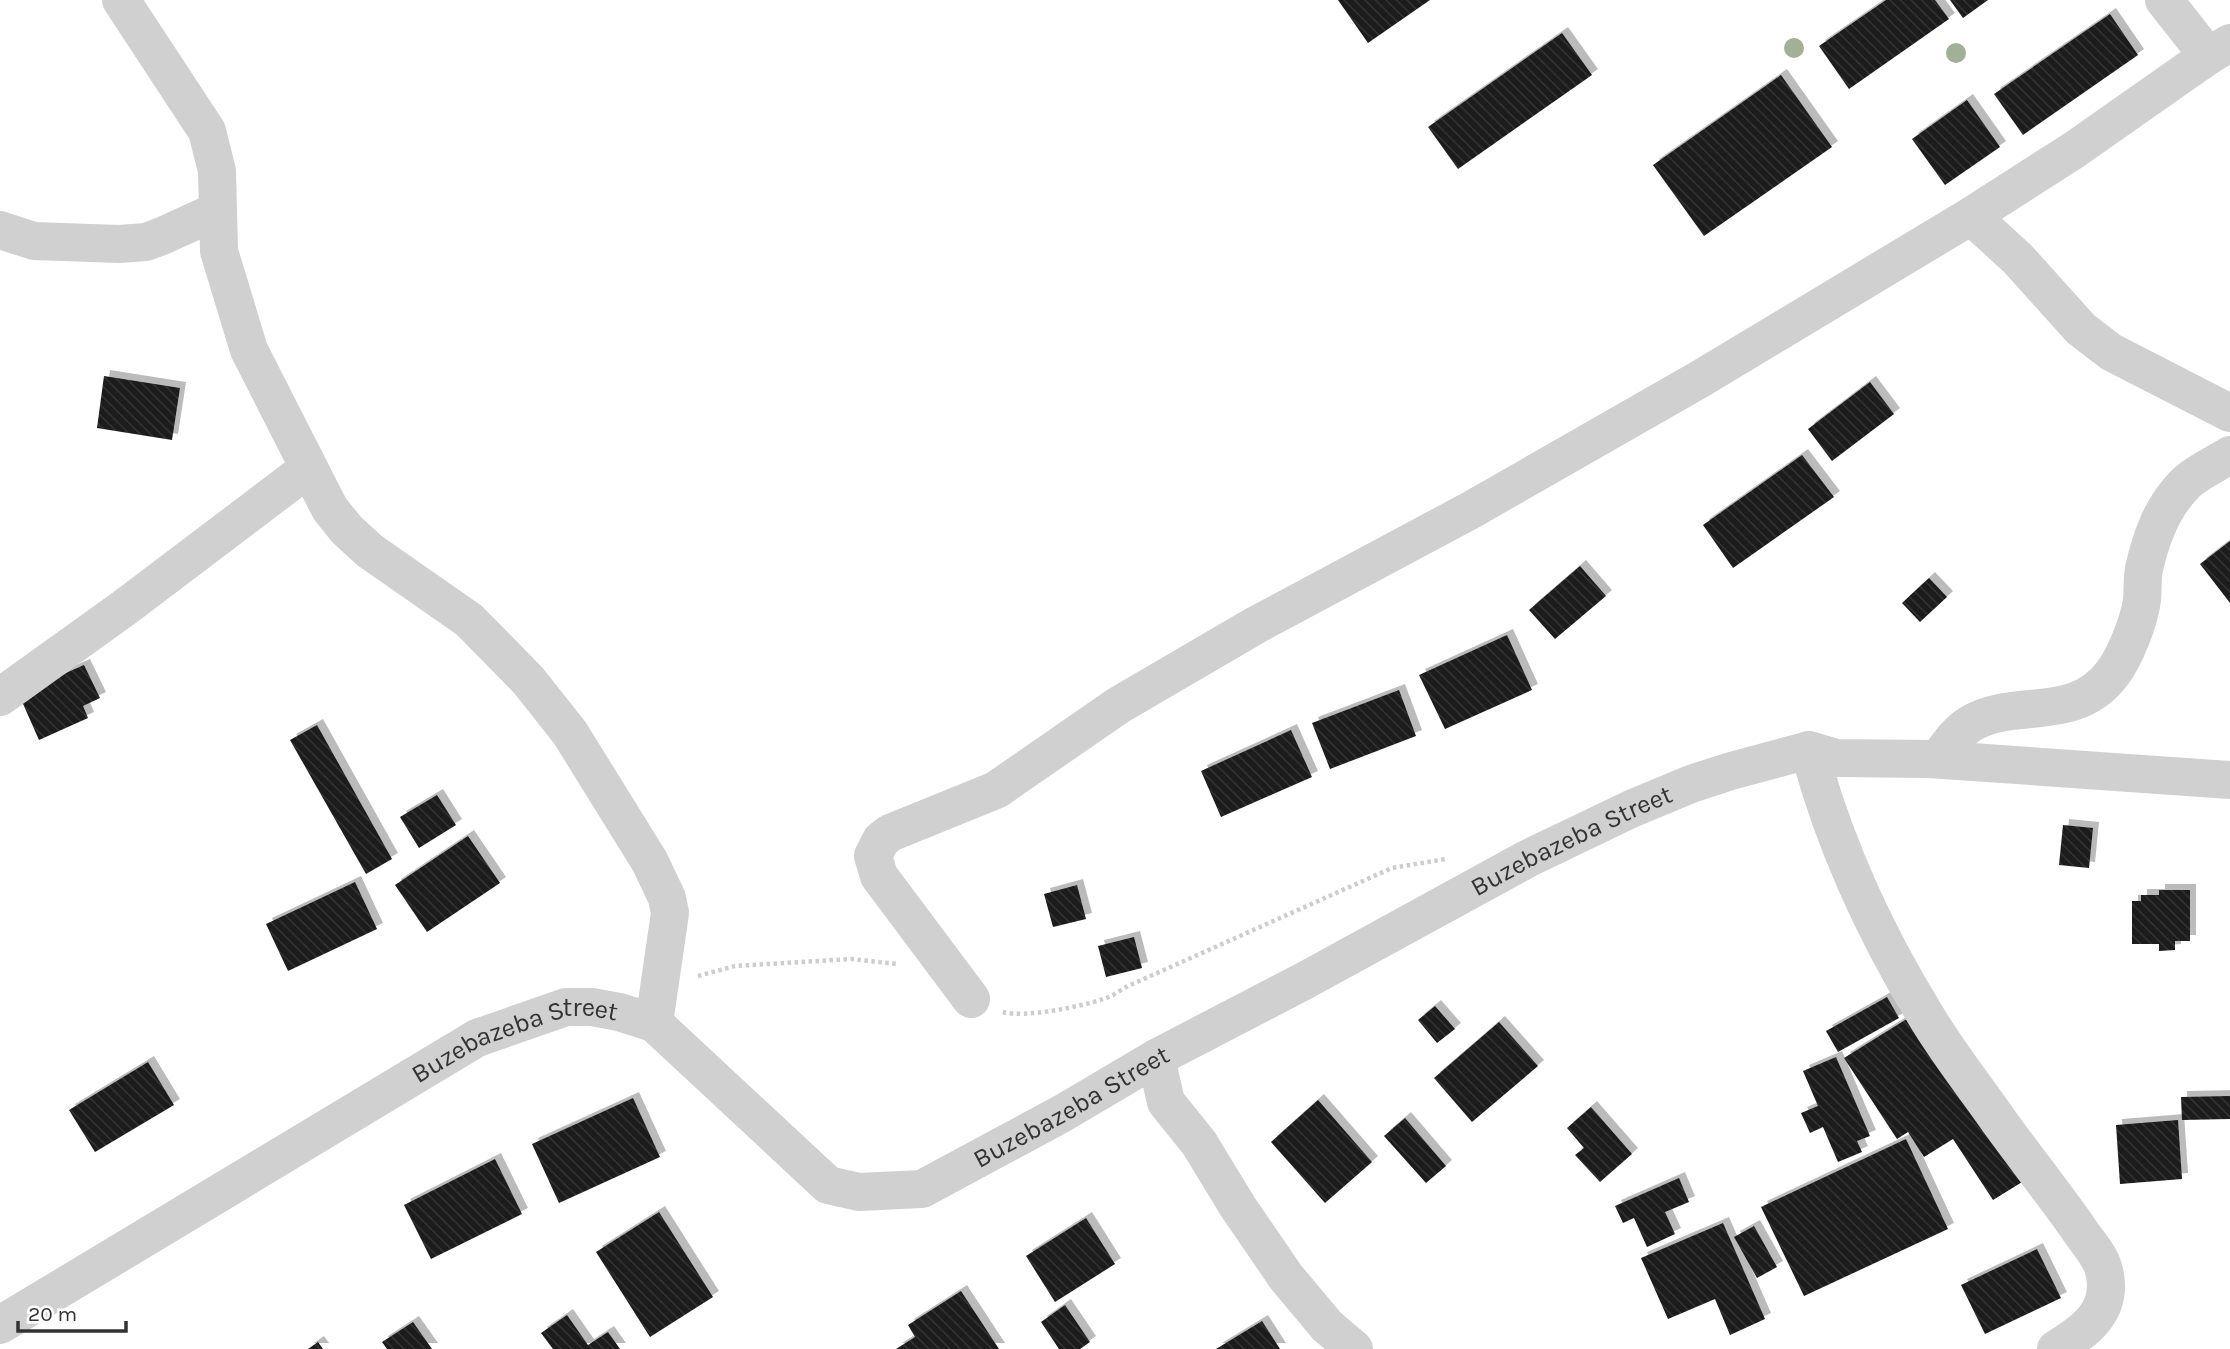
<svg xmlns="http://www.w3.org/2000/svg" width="2230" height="1349" font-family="Karla,sans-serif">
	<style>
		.building { fill: url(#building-back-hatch); filter: url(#shadow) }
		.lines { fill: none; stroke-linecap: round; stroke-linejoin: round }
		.path { stroke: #cdcdcd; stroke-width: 4.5; stroke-dasharray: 3.5 3.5; stroke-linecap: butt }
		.minor { stroke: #d0d0d0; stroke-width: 38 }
		.tree { fill: #a2b095 }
		.labels { text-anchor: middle; stroke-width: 7; stroke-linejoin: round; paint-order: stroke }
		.street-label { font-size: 26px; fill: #333; stroke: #fff }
	</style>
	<defs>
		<pattern id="building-back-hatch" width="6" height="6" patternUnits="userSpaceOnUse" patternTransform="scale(1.75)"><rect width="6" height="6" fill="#1a1a1a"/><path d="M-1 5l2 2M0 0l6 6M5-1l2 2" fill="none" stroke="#333"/></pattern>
		<filter id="shadow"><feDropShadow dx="6" dy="-6" stdDeviation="0" flood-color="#0004"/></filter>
	</defs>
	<rect width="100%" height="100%" fill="#fff"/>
	<g class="building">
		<polygon points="1338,0 1430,0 1368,43"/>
		<polygon points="1886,0 1935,0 1949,19 1849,89 1819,46"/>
		<polygon points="1950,0 1988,0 1963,18"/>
		<polygon points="2110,14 2138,55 2023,135 1994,94"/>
		<polygon points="1562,33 1592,75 1458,169 1428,127"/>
		<polygon points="1781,75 1832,147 1704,236 1653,165"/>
		<polygon points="1967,100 2000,147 1945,185 1912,139"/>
		<polygon points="104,376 180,388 172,440 97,428"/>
		<polygon points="1870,382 1894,414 1832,461 1808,429"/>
		<polygon points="1802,455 1834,497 1733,568 1703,525"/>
		<polygon points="2230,541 2230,603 2200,564"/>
		<polygon points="1580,566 1606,596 1555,639 1529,610"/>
		<polygon points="1929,578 1947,597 1920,622 1902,603"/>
		<polygon points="1507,635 1532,690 1445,729 1419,675"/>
		<polygon points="84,665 100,698 83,706 88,718 39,740 20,697 43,683"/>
		<polygon points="1399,690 1416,736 1330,769 1312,723"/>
		<polygon points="317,725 392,859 366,874 290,740"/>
		<polygon points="1291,730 1312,777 1221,817 1201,771"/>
		<polygon points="437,795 456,825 419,848 400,817"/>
		<polygon points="2063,825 2093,828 2089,868 2059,865"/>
		<polygon points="468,836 500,883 427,932 395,885"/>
		<polygon points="355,882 377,929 288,971 266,924"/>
		<polygon points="1077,885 1086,919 1053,927 1044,894"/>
		<polygon points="2159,890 2190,890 2190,941 2175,941 2175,950 2159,951 2159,944 2132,944 2132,901 2141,901 2141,895 2159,895"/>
		<polygon points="1134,937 1142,968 1106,977 1098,946"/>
		<polygon points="1887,997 1899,1018 1838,1052 1826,1031"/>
		<polygon points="1435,1006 1455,1029 1437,1043 1418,1020"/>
		<polygon points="1918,1012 2027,1179 1993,1200 1953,1139 1924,1157 1908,1132 1897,1139 1844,1058"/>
		<polygon points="1499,1022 1538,1066 1472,1122 1434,1078"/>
		<polygon points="1836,1057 1870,1136 1857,1141 1862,1152 1838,1162 1823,1127 1810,1133 1801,1113 1818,1106 1803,1071"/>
		<polygon points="148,1062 174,1105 95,1152 69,1110"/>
		<polygon points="2230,1096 2230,1119 2182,1120 2181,1097"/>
		<polygon points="633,1098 660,1157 559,1203 532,1144"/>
		<polygon points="1318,1100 1372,1162 1325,1203 1271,1142"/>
		<polygon points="1591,1107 1632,1154 1600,1182 1575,1155 1584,1148 1567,1128"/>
		<polygon points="1405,1118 1446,1166 1426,1183 1384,1136"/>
		<polygon points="2178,1120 2182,1179 2120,1184 2116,1125"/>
		<polygon points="1906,1139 1948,1229 1804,1296 1761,1207"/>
		<polygon points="495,1159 522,1214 431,1259 404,1205"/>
		<polygon points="1679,1178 1689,1202 1665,1212 1675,1234 1647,1247 1634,1218 1623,1223 1615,1206"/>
		<polygon points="659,1212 713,1297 650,1337 596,1252"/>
		<polygon points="1086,1218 1115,1264 1055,1302 1026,1256"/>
		<polygon points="1723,1223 1765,1319 1730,1335 1715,1299 1668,1319 1641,1258"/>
		<polygon points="1754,1226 1777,1267 1757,1278 1734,1237"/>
		<polygon points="2037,1249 2061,1298 1985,1334 1961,1285"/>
		<polygon points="961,1291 999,1349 896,1349 915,1337 908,1325"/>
		<polygon points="1065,1305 1090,1342 1080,1349 1059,1349 1041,1322"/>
		<polygon points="567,1315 588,1345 608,1332 620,1349 553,1349 541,1333"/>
		<polygon points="1262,1321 1280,1349 1216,1349"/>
		<polygon points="413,1322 432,1349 387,1349 382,1342"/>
		<polygon points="318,1342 323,1349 308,1349"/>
	</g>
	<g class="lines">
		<g class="path">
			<polyline points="698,976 735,966 851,959 897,964"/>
			<path d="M1003,1012C1026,1018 1079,1007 1103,999C1112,997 1120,990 1128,986L1392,868L1446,859"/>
		</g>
		<g class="minor">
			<polyline points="121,0 207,131 217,171 219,251 249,350 330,509 347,530 370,551 469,620 528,680 570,733 650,862 667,898 670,913 654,1023"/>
			<polyline points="2164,0 2208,56"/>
			<polyline points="1971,216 2018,259 2081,329 2111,352 2230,413"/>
			<polyline points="0,230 34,241 119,244 146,242 162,236 217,211"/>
			<polyline points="0,697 124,608 309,468"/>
			<path d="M1809,750C1834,843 1875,933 1926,1016C1948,1053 1976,1088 2001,1124C2027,1160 2055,1195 2080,1231C2088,1243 2101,1256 2104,1271C2114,1310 2086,1331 2056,1349"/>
			<path d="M1938,759C1948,746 1956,733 1970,724C2015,697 2074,724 2112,674C2125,657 2139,622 2142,600C2143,590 2142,579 2144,569C2151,537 2162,507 2185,484C2197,472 2216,464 2230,455"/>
			<polyline points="971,999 879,876 873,856 881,840 890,833 996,790 1119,705 1256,625 1471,510 1700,379 1971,216 2074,150 2208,56 2230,43"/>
			<polyline points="1156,1058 1166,1102 1199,1143 1238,1207 1286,1277 1327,1326 1354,1349"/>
			<path id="s1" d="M0,1325L477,1038L566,1007H592L619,1012L654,1023L828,1185L859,1192L922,1189L1063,1113L1156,1058L1304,981L1527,859L1631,809L1691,784L1731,771L1809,750L1836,758L1929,759L2230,780"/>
		</g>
	</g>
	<g class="tree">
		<circle cx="1794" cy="48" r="10"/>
		<circle cx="1956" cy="53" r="10"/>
	</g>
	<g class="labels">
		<g class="street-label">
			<text dy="9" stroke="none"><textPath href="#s1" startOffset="1811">Buzebazeba Street</textPath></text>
			<text dy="9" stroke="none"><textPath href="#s1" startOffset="593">Buzebazeba Street</textPath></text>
			<text dy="9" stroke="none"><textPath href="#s1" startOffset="1244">Buzebazeba Street</textPath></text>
		</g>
	</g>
	<path d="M18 1321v10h108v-10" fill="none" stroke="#333333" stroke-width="3.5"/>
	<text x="28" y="1321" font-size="21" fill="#333333" stroke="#ffffff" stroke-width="5" paint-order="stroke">20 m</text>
</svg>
